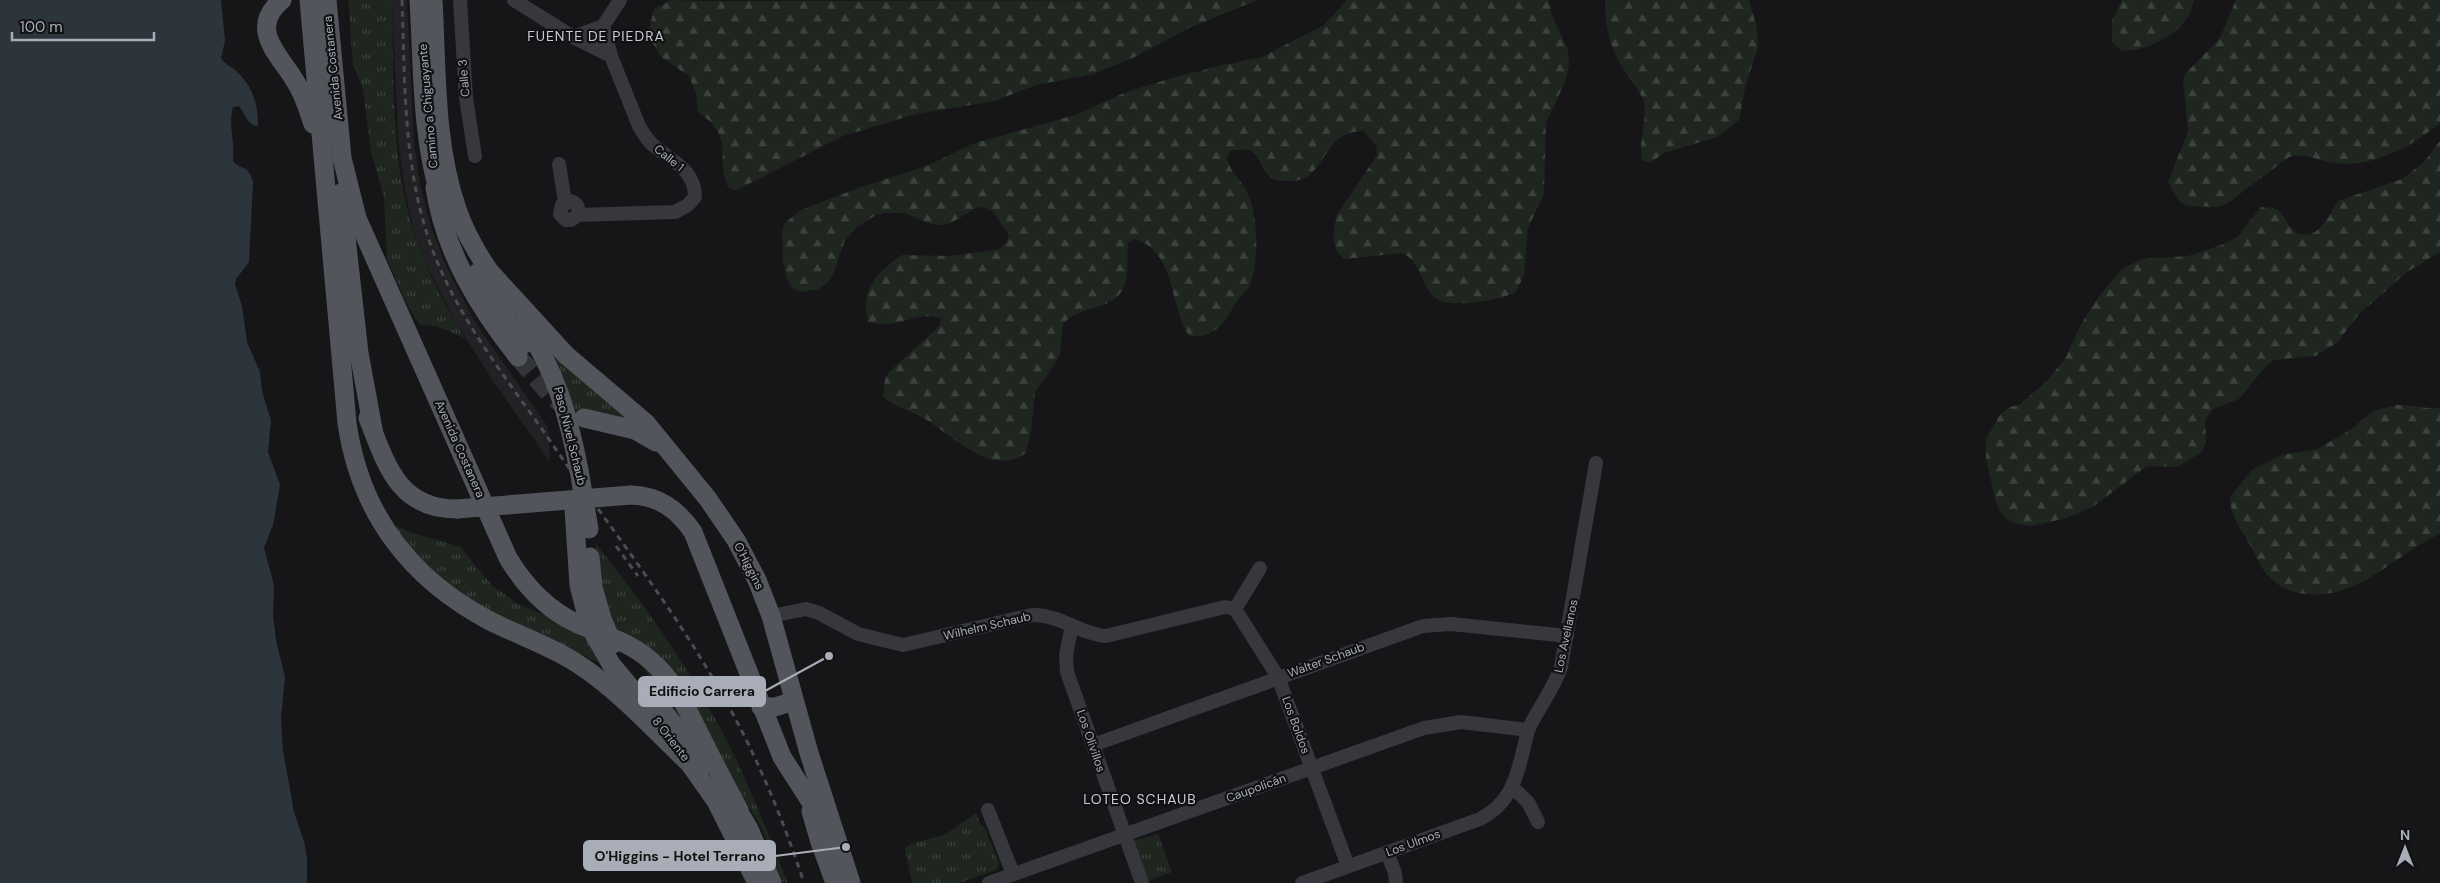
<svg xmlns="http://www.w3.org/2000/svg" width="2440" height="883" font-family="'DM Sans',sans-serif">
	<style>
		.built { fill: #222225 }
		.grass { fill: url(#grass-tufts) }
		.forest { fill: url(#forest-firs) }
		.water { fill: #2c353c }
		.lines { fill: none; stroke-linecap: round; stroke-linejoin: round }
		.major-tunnel { stroke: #333438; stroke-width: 19; stroke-dasharray: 19 9; stroke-linecap: butt }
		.minor { stroke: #37383d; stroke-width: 14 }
		.major { stroke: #53555c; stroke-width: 19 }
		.rail { stroke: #4a4c52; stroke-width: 3; stroke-dasharray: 6 5; stroke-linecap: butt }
		.major-bridge { stroke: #53555c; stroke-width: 19 }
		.labels { text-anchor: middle; stroke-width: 4.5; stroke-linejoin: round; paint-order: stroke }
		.street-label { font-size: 12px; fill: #a8adb8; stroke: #111113 }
		.neighbourhood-label { font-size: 14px; letter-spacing: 1px; fill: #c9ccd4; stroke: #111113 }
		.leader { fill: none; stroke: #a8adb8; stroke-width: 2 }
		.callout-dot { fill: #a8adb8; stroke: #111113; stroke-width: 2 }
		.callout { fill: #a8adb8; stroke: #a8adb8; stroke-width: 2 }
		.callout-label { font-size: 14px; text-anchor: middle; font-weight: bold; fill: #111 }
	</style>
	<defs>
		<pattern id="grass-tufts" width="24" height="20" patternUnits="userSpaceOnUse" patternTransform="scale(1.25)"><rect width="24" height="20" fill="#1e261f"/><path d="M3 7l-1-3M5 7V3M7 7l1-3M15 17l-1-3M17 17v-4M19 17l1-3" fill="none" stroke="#3c433d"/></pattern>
		<pattern id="forest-firs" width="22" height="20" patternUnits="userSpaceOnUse" patternTransform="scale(1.25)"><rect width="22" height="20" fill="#1e261f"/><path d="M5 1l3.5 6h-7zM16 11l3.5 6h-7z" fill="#3c433d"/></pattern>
	</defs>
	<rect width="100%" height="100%" fill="#161618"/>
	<polygon class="built" points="392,0 407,0 414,142 420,184 431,227 445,263 475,322 548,427 550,462 495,384 455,321 427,266 414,231 405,191 398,139"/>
	<g class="grass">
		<path d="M348,0H392C394,76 390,158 414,232C426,269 444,305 465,338L436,326L420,325L409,309L387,259L384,198L371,152L363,90L353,64Z"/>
		<polygon points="540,333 645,428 590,417 569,410"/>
		<polygon points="386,522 413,533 461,547 476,567 493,586 518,604 580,629 599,663 464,598 419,562"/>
		<path d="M596,544C648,609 697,678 733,753C754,795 770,840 788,883L781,881L763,831L712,743L611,621L596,586Z"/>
		<polygon points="634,655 672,692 696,741 641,678 648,675"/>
		<polygon points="976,813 980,824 985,828 999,864 996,870 959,883 912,883 905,848 911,844 946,834"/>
		<polygon points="1158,834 1172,872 1148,881 1133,841"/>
	</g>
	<g class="forest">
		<path d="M671,0L700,1L1257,0L1187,29L1137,56L1094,74L1036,85L995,101L916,114L843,136L737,190L729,189C714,157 737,138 698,112L696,94L689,76L661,57L648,35L654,9Z"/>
		<path d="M1347,0H1549L1552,16L1568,49L1569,66L1565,82L1546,123L1544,194L1528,228L1524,275L1516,292C1502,300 1446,310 1434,297C1421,284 1420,262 1403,253L1344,259C1330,248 1333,231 1337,215L1377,155L1376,146L1364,131C1323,131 1328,172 1299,180C1296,181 1291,181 1288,181C1256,182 1267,156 1248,150C1244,149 1237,150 1232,150L1227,157C1229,172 1241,179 1247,192C1258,213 1260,265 1249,286C1244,295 1235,301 1231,311C1223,327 1208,339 1189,336C1169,307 1177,253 1135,239L1128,243C1127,257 1129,273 1124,286C1115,312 1079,304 1063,324L1060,353L1057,361L1035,392L1031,432L1026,453C992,477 955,438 927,420C913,411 896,408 883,397L885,379L889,372L933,332L939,326L941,318C914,310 898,331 868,322C860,289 876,273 902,255L950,256L999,249L1006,243L1009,235L993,212L984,207L976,208L951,223L942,225L931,224L904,213H886L876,215L857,227L845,240L833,274L827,283L819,289L800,292L792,288L787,279L783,261L782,233L784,224L799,211L858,188L929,165L972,144L1075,115L1129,91L1192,72H1200L1208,68L1262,57L1324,25Z"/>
		<path d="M1605,0H1749L1757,28L1758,47L1746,84L1739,120L1717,137L1664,153L1650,163L1642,160C1638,140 1649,114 1643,99C1639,90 1631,81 1626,73C1610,49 1605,28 1605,0Z"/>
		<path d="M2122,0H2194C2192,5 2192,11 2189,15C2178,36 2146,51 2122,51L2112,42V21Z"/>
		<path d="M2236,0H2440V123C2411,147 2373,168 2334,163C2317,161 2307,152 2289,157L2228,203L2218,207L2187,206L2179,201L2168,182L2188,131L2183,79L2187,72L2220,38Z"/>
		<path d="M2440,141V252L2407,272L2359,314L2337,343L2315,356L2274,360L2266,366L2239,399L2213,409L2205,421L2206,443L2202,452L2177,467L2147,466L2094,506L2067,518L2031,526L2016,524L2006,519L1999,510L1995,499L1986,458V439L2000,415L2010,407L2019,405L2046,382L2065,359L2080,326L2097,299L2122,269L2143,259L2188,256L2224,244L2238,236L2261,207C2265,208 2272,207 2276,209C2285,213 2286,225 2293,230C2315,247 2330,215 2338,201L2402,179L2424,162Z"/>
		<path d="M2397,405C2412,405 2425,409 2440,408V534C2393,555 2356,604 2300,593C2275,588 2263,574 2254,552C2245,533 2230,519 2230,497L2252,470L2282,455L2317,449L2350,430L2373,411Z"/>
	</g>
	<path class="water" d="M0,0H221L225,41L221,58C225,65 231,66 236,71C253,86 258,104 258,126C247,126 245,113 239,106L233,107C228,125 235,143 233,161C241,171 248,163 253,182L249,262L236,279L235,284L242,306L247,342L260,372L262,391L271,421L268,452L280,485L273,525L264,548L274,585L273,615L276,640L285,677L281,718L283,751L294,812L304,841L307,858V883H0Z"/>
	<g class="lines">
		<polyline class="major-tunnel" points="518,357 551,395 567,408"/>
		<g class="minor">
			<polyline points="460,0 466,98 475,156"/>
			<path d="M514,0L573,37L611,56L639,126C643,133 647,140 653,145C671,161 695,169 695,197L688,205L675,212L578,215L571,220H566L560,214L562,205L571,201C578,204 579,207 578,215"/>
			<polyline points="603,26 611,56"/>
			<polyline points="573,37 603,26 620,0"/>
			<polyline points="559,164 565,202"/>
			<polyline points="1235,609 1278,677 1348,866"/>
			<polyline points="1235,609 1260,568"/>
			<path d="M771,616L806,609L819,613L858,634L903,645L1032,615C1059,614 1080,634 1106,636L1225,607L1235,609"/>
			<polyline points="1072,625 1066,655 1067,672 1142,883"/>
			<polyline points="1093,745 1423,626 1451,624 1567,636"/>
			<polyline points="1513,788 1528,802 1538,822"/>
			<polyline points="988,810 1013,874"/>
			<polyline points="1387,852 1395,873 1396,883"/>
			<polyline points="989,883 1424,728 1461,722 1528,730"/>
			<path d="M1302,883L1480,819C1509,804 1516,781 1523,751C1525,744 1526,735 1529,728C1539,707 1553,690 1561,667L1596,463"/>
		</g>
		<g class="major">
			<path d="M282,0C247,29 280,55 295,81C304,94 308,109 313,124"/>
			<path d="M309,0L347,423C360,513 410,579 490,621C518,635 548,645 575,662C619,690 654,730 691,765"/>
			<path d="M327,0L342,158L357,218L508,558C525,586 546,609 576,623C602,635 628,641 650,660C676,682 687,709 702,739C714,763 726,786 739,810"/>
			<path d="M419,0C423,66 421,136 441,200"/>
			<path d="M433,0C437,69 434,143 457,209C466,236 481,259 497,283"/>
			<path d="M435,188C445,252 478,307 518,357"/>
			<polyline points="341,193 359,353 373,429"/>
			<polyline points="477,273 524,344"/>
			<polyline points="491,273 566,355 646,423 708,499 736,540 757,580 771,616 809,753 851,883"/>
			<path d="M524,322C556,374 567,410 579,470"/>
			<path d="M368,418C386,464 398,509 457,509"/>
			<polyline points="584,418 635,430 656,442"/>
			<path d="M631,495C659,496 677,509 693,532L782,757L825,824"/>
			<polyline points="574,509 579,585 586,612"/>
			<polyline points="590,557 593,587 602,619"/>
			<polyline points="595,636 611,664 647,707"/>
			<polyline points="644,688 706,764"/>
			<polyline points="761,707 775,707 794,701"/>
			<polyline points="685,757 716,801 757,883"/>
			<polyline points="732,800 749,829 772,883"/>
			<polyline points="811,811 820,842 835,883"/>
		</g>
		<g class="rail">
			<path d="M402,0C405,82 403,167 431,246C458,320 509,381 553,445C612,531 678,613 728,705C759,761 784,822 804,883"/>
			<polyline points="616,546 638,576"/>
		</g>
		<g class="major-bridge">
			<polyline points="579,470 589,529"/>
			<polyline points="457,509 631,495"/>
			<polyline points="586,612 595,636"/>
			<polyline points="602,619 613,644"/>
		</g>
	</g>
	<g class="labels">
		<g class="street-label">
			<text transform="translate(333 68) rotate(-96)" y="4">Avenida Costanera</text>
			<text transform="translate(464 78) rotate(-95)" y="4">Calle 3</text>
			<text transform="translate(428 106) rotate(-95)" y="4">Camino a Chiguayante</text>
			<text transform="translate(669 158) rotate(39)" y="4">Calle 1</text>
			<text transform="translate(570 436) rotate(76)" y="4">Paso Nivel Schaub</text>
			<text transform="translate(460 449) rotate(66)" y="4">Avenida Costanera</text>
			<text transform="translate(749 566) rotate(63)" y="4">O'Higgins</text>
			<text transform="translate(987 626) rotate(-13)" y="4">Wilhelm Schaub</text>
			<text transform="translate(1566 636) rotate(-78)" y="4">Los Avellanos</text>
			<text transform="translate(1326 660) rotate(-20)" y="4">Walter Schaub</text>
			<text transform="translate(1296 725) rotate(70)" y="4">Los Boldos</text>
			<text transform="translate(671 739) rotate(52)" y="4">8 Oriente</text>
			<text transform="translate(1091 741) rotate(71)" y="4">Los Olivillos</text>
			<text transform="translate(1256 788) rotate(-20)" y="4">Caupolicán</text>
			<text transform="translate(1413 843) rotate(-20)" y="4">Los Ulmos</text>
		</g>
		<g class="neighbourhood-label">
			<text x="596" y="41">FUENTE DE PIEDRA</text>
			<text x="1140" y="804">LOTEO SCHAUB</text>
		</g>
	</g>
	<path class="leader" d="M829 656L765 691M846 847L775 856"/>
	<g class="callout-dot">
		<circle cx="829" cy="656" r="5"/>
		<circle cx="846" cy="847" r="5"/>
	</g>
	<g class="callout">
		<rect x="639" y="677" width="126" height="29" rx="5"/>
		<rect x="584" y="841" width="191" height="29" rx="5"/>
	</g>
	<g class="callout-label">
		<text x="702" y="696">Edificio Carrera</text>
		<text x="680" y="861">O'Higgins - Hotel Terrano</text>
	</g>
	<g transform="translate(2405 848)" stroke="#111113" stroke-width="4" paint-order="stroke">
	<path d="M0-4L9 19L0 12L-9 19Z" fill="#a8adb8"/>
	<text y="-8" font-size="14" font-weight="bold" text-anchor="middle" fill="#a8adb8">N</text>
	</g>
	<path d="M12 32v8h142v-8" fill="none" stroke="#a8adb8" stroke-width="2.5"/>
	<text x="20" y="32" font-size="15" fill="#a8adb8" stroke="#111113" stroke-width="4" paint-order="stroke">100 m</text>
</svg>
